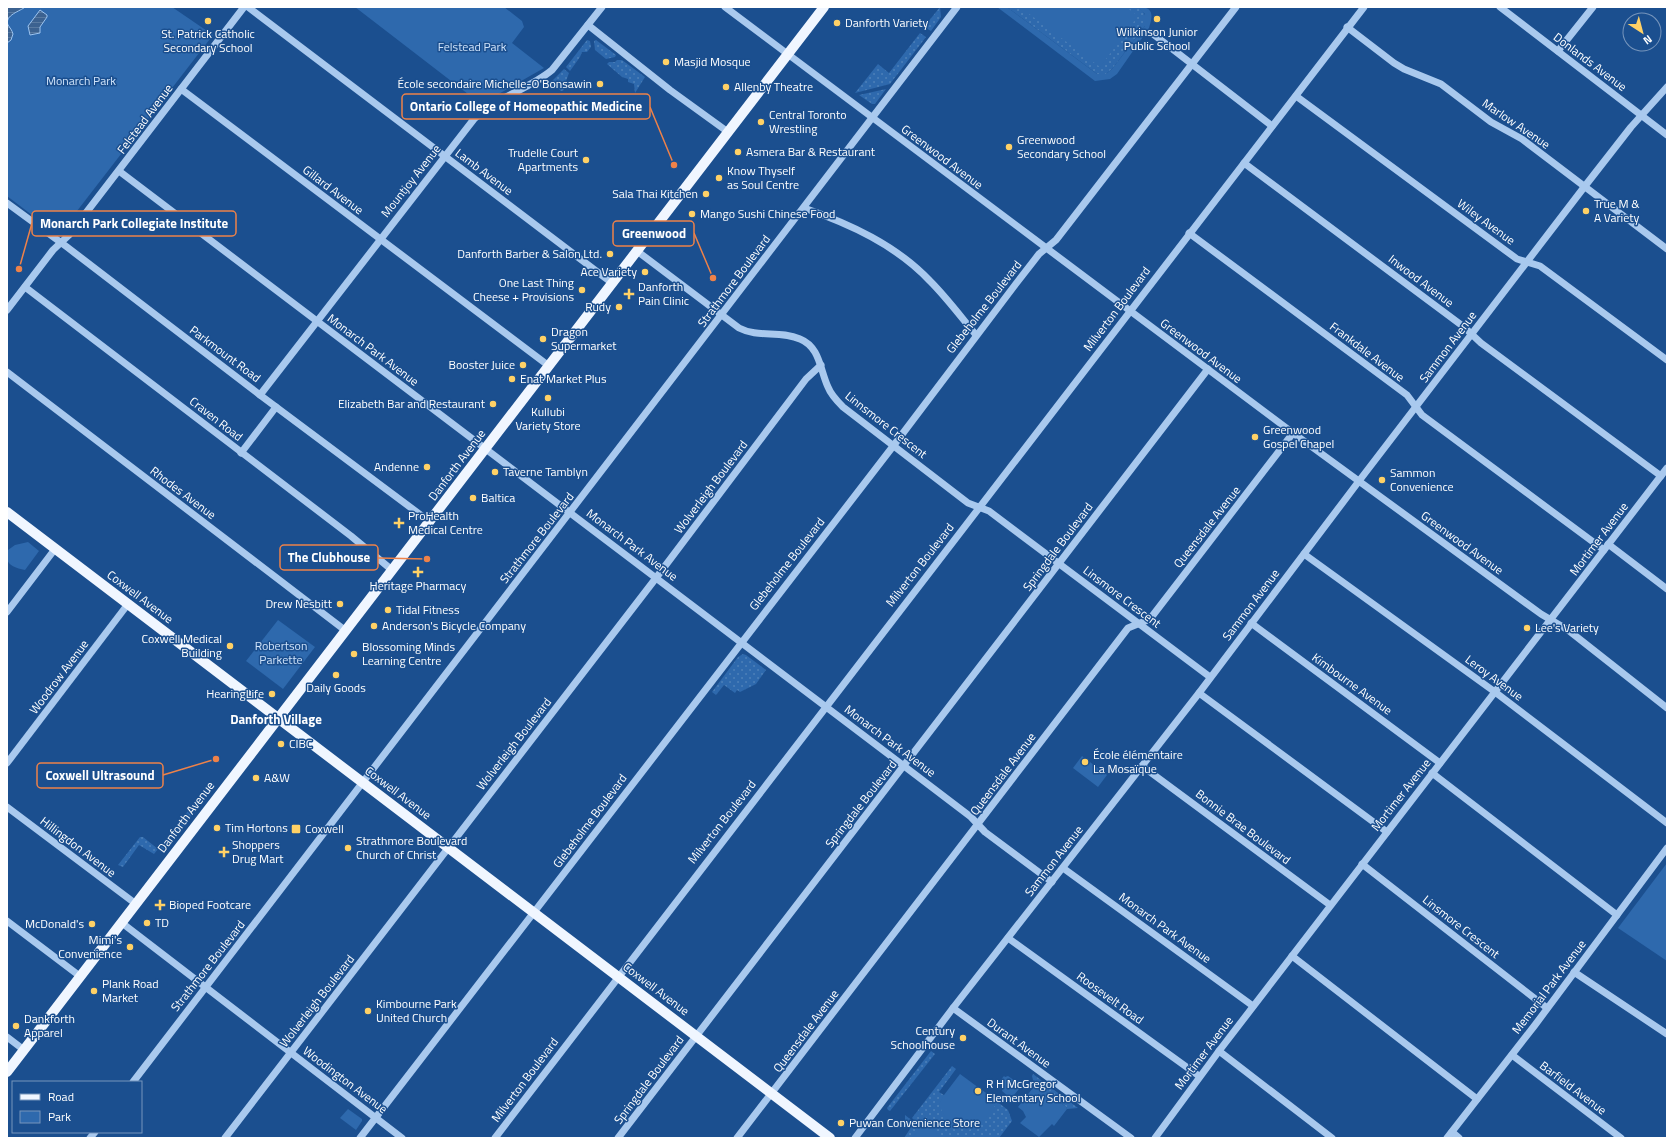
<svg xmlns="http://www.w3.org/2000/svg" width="1674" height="1145" font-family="'Titillium Web',sans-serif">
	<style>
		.grass { fill: url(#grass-dots) }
		.park { fill: #2e69ad }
		.water { fill: url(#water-rules); stroke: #9cc4f0 }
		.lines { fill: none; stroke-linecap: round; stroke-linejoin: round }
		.minor { stroke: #a9c9ee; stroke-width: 7 }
		.major { stroke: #f0f6ff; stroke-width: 10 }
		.poi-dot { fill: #ffd166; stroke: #1b4f8f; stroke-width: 1.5 }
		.labels { text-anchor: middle; stroke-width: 3; stroke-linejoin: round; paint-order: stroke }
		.poi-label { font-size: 12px; fill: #fff; stroke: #1b4f8f; text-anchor: start }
		.park-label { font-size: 12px; fill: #cfe3fa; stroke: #1b4f8f }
		.street-label { font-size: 12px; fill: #fff; stroke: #1b4f8f }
		.neighbourhood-label { font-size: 13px; font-weight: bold; fill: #fff; stroke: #1b4f8f }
		.leader { fill: none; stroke: #ee8249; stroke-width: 1.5 }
		.callout-dot { fill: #ee8249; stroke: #1b4f8f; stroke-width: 1.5 }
		.callout { fill: #1b4f8f; stroke: #ee8249; stroke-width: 1.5 }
		.callout-label { font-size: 13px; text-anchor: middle; font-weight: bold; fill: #fff }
	</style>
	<defs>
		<pattern id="grass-dots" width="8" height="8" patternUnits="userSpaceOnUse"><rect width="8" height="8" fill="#2e69ad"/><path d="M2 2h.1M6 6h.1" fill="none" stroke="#4d80b9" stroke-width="1.8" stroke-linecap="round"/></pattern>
		<pattern id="water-rules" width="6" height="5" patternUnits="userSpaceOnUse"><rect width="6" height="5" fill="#3c6290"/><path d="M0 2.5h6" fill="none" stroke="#597aa1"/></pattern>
	</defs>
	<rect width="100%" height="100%" fill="#1b4f8f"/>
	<g class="grass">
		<polygon points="940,7 941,17 931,31 924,27"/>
		<path d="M1007,7H1138C1145,12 1147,17 1145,26L1112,69L1106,74H1097Z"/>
		<polygon points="920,33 926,37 890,84 855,93 878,64 889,73"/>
		<polygon points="587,40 590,41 591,47 587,52 582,52 580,57 570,71 566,67"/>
		<polygon points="596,40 616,55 615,57 606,59 595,50 594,41"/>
		<polygon points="617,60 622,60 645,77 635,93 634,84 628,82 628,79 622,77 607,64 609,62 615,62"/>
		<polygon points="564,69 569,73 566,81 568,84 564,88 564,90 561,91 551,82"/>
		<polygon points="886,89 875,104 872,104 859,95"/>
		<polygon points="743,654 746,655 766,670 756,684 740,692 737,690 735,693 724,685 716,695 712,692 738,657"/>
		<polygon points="188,811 193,814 163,853 158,849 154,854 139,845 123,867 118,865 140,837 143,837 158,849"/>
		<polygon points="931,1051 935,1054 890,1111 888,1110 887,1108"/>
		<polygon points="952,1066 956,1069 939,1092 968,1110 982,1090 1008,1110 1012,1121 999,1138 904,1138 910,1129 905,1123 905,1115 915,1123 916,1122 912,1118"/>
		<polygon points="1033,1074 1078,1108 1067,1109 1066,1107 1036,1084 1034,1084 1032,1076"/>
	</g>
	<g class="park">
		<polygon points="7,7 172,7 213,35 60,233 53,231 7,196"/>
		<polygon points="355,7 504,7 522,21 524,27 512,43 544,68 481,104"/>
		<path d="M997,7H1007L1097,74H1106L1112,69L1145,26V14L1138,7C1154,7 1153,15 1149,28L1117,74L1110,79L1095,81Z"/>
		<polygon points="1020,7 1126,7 1138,16 1100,67"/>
		<path d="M28,542L39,551L25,570C13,568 3,563 8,550L15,545Z"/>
		<polygon points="278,620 315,647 283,689 246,661"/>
		<polygon points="1082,756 1107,775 1098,787 1073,768"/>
		<polygon points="1667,863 1667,961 1618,928"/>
		<path d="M960,1074L998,1102L983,1121L969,1130C952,1125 947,1122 939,1105L944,1095Z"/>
		<polygon points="1004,1076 1005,1077 1008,1076 1018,1083 1019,1089 1014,1095 1008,1096 1002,1091 1003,1088 999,1082"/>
		<polygon points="1036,1084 1066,1107 1067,1109 1054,1126 1052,1124 1039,1137 1020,1123 1026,1117 1023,1111 1018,1107"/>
		<polygon points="348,1109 362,1119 362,1121 356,1130 340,1118"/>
		<polygon points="924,1124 935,1131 940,1138 912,1138"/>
	</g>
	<g class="water">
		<path d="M7,7H25C21,11 4,15 8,25C10,28 12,30 13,34L11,40L7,43Z"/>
		<polygon points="40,10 47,15 47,17 40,27 40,33 30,35 28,26"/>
	</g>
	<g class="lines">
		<g class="minor">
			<polyline points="248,7 612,283"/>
			<polyline points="725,7 1293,433 1541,614 1568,630 1667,708"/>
			<polyline points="1500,7 1667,135"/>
			<polyline points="588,25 670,90 728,132"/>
			<polyline points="1347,27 1394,63 1404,69 1441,84 1491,122 1522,139 1667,249"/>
			<polyline points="1153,34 1272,126"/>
			<polyline points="1558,51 1593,7"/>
			<polyline points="181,89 549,366"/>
			<polyline points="1296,96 1517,259 1540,266 1667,360"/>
			<polyline points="1244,163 1464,327 1481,343 1661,476"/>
			<polyline points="119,171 904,766 971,817 985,832 1052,882"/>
			<polyline points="7,203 67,247 260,395 430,522"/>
			<path d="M804,208C850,224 896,245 930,281C947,298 961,317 976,335"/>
			<polyline points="1189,233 1407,395 1422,415 1604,550"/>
			<path d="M637,251L739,328C758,338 780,330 800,339C820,347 820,370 828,387C831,395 837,401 843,407L968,503L989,511L1210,677"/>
			<polyline points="25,287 351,536 392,570"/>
			<polyline points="7,310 53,250 69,235 244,7"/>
			<polyline points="7,372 346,631"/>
			<path d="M260,395L474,119C496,97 528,90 552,70L602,7"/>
			<polyline points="241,453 276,407"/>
			<polyline points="1608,544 1667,589"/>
			<polyline points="1304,554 1495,692 1667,823"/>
			<polyline points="7,612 55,549"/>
			<polyline points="1251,623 1440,763"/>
			<polyline points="1199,693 1387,832"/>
			<polyline points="7,763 128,604"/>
			<polyline points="1142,766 1330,905"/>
			<polyline points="1432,773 1617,915"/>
			<polyline points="7,807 136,904"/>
			<polyline points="1362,864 1547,1008"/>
			<polyline points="1063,868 1253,1006"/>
			<polyline points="7,921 81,977"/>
			<polyline points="122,923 402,1138"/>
			<polyline points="1008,938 1199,1076"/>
			<polyline points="1292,956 1477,1099"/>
			<polyline points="1574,972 1667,1034"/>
			<polyline points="953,1008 1131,1138"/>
			<polyline points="7,1037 24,1050"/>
			<polyline points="1219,1051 1332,1138"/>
			<polyline points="1512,1055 1621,1138"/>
			<polyline points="133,1082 957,7"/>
			<polyline points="1452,1132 1459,1138"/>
			<polyline points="90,1138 95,1132"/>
			<polyline points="225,1138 656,578 806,379 821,365"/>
			<polyline points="360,1138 894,445 1015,285 1039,254 1056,240 1236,7"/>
			<polyline points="495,1138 1364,7"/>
			<polyline points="618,1138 1208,369"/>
			<polyline points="737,1138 1128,628 1150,619 1293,433"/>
			<polyline points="855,1138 953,1008 1199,693 1359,481 1585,186 1631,127 1667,87"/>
			<polyline points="1155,1138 1219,1051 1667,468"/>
			<polyline points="1447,1138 1535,1025 1667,848"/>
		</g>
		<g class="major">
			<polyline points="7,512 830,1138"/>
			<polyline points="7,1072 824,7"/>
		</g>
	</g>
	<g class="poi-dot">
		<circle cx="1157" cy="19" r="4"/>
		<circle cx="208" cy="21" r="4"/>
		<circle cx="837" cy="23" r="4"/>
		<circle cx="666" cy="62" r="4"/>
		<circle cx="600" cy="84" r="4"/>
		<circle cx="726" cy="87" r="4"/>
		<circle cx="761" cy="122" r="4"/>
		<circle cx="1009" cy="147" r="4"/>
		<circle cx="738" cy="152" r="4"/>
		<circle cx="586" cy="160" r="4"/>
		<circle cx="719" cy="178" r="4"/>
		<circle cx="706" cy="194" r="4"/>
		<circle cx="1586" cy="211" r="4"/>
		<circle cx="692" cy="214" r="4"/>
		<circle cx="610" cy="254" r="4"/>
		<circle cx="645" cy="272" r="4"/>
		<circle cx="582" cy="290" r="4"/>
		<path d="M627 288h4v4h4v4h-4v4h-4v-4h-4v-4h4z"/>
		<circle cx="619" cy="307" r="4"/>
		<circle cx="543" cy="339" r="4"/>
		<circle cx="523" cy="365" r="4"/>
		<circle cx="512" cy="379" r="4"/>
		<circle cx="548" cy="398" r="4"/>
		<circle cx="493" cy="404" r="4"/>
		<circle cx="1255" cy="437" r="4"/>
		<circle cx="427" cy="467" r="4"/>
		<circle cx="495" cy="472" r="4"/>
		<circle cx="1382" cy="480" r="4"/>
		<circle cx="473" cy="498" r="4"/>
		<path d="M397 517h4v4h4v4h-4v4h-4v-4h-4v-4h4z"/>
		<path d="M416 566h4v4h4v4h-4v4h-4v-4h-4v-4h4z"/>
		<circle cx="340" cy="604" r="4"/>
		<circle cx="388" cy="610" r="4"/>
		<circle cx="374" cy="626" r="4"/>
		<circle cx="1527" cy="628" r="4"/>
		<circle cx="230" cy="646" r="4"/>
		<circle cx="354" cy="654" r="4"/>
		<circle cx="336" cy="675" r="4"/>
		<circle cx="272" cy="694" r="4"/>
		<circle cx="281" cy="744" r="4"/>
		<circle cx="1085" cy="762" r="4"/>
		<circle cx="256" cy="778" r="4"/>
		<circle cx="217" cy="828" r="4"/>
		<rect x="291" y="824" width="10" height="10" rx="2"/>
		<circle cx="348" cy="848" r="4"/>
		<path d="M222 846h4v4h4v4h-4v4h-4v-4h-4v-4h4z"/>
		<path d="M158 899h4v4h4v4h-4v4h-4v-4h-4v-4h4z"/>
		<circle cx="147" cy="923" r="4"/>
		<circle cx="92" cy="924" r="4"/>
		<circle cx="130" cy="947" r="4"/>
		<circle cx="94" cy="991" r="4"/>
		<circle cx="368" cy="1011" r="4"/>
		<circle cx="16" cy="1026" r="4"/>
		<circle cx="963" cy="1038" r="4"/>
		<circle cx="978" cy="1091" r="4"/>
		<circle cx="841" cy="1123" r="4"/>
	</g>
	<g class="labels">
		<g class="poi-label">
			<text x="845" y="27">Danforth Variety</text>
			<text x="1157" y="36" text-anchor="middle">Wilkinson Junior<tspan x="1157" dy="14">Public School</tspan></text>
			<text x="208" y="38" text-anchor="middle">St. Patrick Catholic<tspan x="208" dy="14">Secondary School</tspan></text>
			<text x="674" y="66">Masjid Mosque</text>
			<text x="592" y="88" text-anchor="end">École secondaire Michelle-O'Bonsawin</text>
			<text x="734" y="91">Allenby Theatre</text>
			<text x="769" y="119">Central Toronto<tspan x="769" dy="14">Wrestling</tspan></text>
			<text x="1017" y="144">Greenwood<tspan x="1017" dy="14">Secondary School</tspan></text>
			<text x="746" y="156">Asmera Bar &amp; Restaurant</text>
			<text x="578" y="157" text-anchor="end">Trudelle Court<tspan x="578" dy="14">Apartments</tspan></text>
			<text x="727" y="175">Know Thyself<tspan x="727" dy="14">as Soul Centre</tspan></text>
			<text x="698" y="198" text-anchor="end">Sala Thai Kitchen</text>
			<text x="1594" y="208">True M &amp;<tspan x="1594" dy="14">A Variety</tspan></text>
			<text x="700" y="218">Mango Sushi Chinese Food</text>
			<text x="602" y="258" text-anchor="end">Danforth Barber &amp; Salon Ltd.</text>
			<text x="637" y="276" text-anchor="end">Ace Variety</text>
			<text x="574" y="287" text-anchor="end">One Last Thing<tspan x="574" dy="14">Cheese + Provisions</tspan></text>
			<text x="638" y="291">Danforth<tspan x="638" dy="14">Pain Clinic</tspan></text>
			<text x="611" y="311" text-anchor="end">Rudy</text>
			<text x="551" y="336">Dragon<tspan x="551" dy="14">Supermarket</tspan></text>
			<text x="515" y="369" text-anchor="end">Booster Juice</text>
			<text x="520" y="383">Enat Market Plus</text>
			<text x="485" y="408" text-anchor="end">Elizabeth Bar and Restaurant</text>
			<text x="548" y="416" text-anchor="middle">Kullubi<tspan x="548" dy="14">Variety Store</tspan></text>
			<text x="1263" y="434">Greenwood<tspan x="1263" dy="14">Gospel Chapel</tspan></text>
			<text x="419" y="471" text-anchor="end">Andenne</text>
			<text x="503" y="476">Taverne Tamblyn</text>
			<text x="1390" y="477">Sammon<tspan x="1390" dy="14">Convenience</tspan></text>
			<text x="481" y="502">Baltica</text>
			<text x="408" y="520">ProHealth<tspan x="408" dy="14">Medical Centre</tspan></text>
			<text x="418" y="590" text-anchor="middle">Heritage Pharmacy</text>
			<text x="332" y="608" text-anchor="end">Drew Nesbitt</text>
			<text x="396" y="614">Tidal Fitness</text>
			<text x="382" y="630">Anderson's Bicycle Company</text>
			<text x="1535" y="632">Lee's Variety</text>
			<text x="222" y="643" text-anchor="end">Coxwell Medical<tspan x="222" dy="14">Building</tspan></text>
			<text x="362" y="651">Blossoming Minds<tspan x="362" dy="14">Learning Centre</tspan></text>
			<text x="336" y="692" text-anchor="middle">Daily Goods</text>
			<text x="264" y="698" text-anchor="end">HearingLife</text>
			<text x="289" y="748">CIBC</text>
			<text x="1093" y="759">École élémentaire<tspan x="1093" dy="14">La Mosaïque</tspan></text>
			<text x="264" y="782">A&amp;W</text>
			<text x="225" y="832">Tim Hortons</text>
			<text x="305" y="833">Coxwell</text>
			<text x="356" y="845">Strathmore Boulevard<tspan x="356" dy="14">Church of Christ</tspan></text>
			<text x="232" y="849">Shoppers<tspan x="232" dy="14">Drug Mart</tspan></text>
			<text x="169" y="909">Bioped Footcare</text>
			<text x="155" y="927">TD</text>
			<text x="84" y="928" text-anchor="end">McDonald's</text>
			<text x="122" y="944" text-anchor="end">Mimi's<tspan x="122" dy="14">Convenience</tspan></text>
			<text x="102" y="988">Plank Road<tspan x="102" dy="14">Market</tspan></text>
			<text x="376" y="1008">Kimbourne Park<tspan x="376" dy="14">United Church</tspan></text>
			<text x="24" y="1023">Dankforth<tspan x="24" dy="14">Apparel</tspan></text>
			<text x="955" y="1035" text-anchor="end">Century<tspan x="955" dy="14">Schoolhouse</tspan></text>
			<text x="986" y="1088">R H McGregor<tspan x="986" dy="14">Elementary School</tspan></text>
			<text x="849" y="1127">Puwan Convenience Store</text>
		</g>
		<g class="park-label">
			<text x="472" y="51">Felstead Park</text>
			<text x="81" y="85">Monarch Park</text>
			<text x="281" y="650">Robertson<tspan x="281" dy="14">Parkette</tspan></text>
		</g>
		<g class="street-label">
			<text transform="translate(1590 62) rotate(37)" y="4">Donlands Avenue</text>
			<text transform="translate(145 119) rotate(-53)" y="4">Felstead Avenue</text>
			<text transform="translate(1516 124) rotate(34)" y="4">Marlow Avenue</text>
			<text transform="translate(942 157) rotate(37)" y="4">Greenwood Avenue</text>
			<text transform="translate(484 172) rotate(37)" y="4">Lamb Avenue</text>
			<text transform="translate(411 181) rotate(-52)" y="4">Mountjoy Avenue</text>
			<text transform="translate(333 190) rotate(37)" y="4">Gillard Avenue</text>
			<text transform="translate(1486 222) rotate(36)" y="4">Wiley Avenue</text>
			<text transform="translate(734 281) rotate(-53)" y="4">Strathmore Boulevard</text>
			<text transform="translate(1421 281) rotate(37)" y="4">Inwood Avenue</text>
			<text transform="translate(984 307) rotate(-52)" y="4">Glebeholme Boulevard</text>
			<text transform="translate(1117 309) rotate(-53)" y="4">Milverton Boulevard</text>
			<text transform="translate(1448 347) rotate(-53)" y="4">Sammon Avenue</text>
			<text transform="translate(373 350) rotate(37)" y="4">Monarch Park Avenue</text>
			<text transform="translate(1201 351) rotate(37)" y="4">Greenwood Avenue</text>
			<text transform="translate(1367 352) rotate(37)" y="4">Frankdale Avenue</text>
			<text transform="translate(225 354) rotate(37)" y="4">Parkmount Road</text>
			<text transform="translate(216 419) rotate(38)" y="4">Craven Road</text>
			<text transform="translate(886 425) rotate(38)" y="4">Linnsmore Crescent</text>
			<text transform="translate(457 465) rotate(-53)" y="4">Danforth Avenue</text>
			<text transform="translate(711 487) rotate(-53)" y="4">Wolverleigh Boulevard</text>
			<text transform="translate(183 493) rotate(37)" y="4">Rhodes Avenue</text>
			<text transform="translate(1207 527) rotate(-52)" y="4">Queensdale Avenue</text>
			<text transform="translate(537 538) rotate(-52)" y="4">Strathmore Boulevard</text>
			<text transform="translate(1599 539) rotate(-53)" y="4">Mortimer Avenue</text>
			<text transform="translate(1462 543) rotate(36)" y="4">Greenwood Avenue</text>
			<text transform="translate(632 545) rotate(37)" y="4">Monarch Park Avenue</text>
			<text transform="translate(1058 547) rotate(-53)" y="4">Springdale Boulevard</text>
			<text transform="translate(787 564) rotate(-52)" y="4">Glebeholme Boulevard</text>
			<text transform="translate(920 565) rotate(-52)" y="4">Milverton Boulevard</text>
			<text transform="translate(140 597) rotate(37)" y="4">Coxwell Avenue</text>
			<text transform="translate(1122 597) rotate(37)" y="4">Linsmore Crescent</text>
			<text transform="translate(1251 605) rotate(-53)" y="4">Sammon Avenue</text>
			<text transform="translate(59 677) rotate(-53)" y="4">Woodrow Avenue</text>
			<text transform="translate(1494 678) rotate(36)" y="4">Leroy Avenue</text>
			<text transform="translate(1352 684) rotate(36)" y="4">Kimbourne Avenue</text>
			<text transform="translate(890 741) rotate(37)" y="4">Monarch Park Avenue</text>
			<text transform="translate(514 744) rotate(-52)" y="4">Wolverleigh Boulevard</text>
			<text transform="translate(1003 774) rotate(-53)" y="4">Queensdale Avenue</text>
			<text transform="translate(398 793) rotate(37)" y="4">Coxwell Avenue</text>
			<text transform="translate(1401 795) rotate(-52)" y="4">Mortimer Avenue</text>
			<text transform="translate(861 804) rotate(-52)" y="4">Springdale Boulevard</text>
			<text transform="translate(186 817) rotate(-53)" y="4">Danforth Avenue</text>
			<text transform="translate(590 821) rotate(-53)" y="4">Glebeholme Boulevard</text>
			<text transform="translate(722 822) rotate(-52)" y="4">Milverton Boulevard</text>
			<text transform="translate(1243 827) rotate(37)" y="4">Bonnie Brae Boulevard</text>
			<text transform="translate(78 847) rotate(37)" y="4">Hillingdon Avenue</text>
			<text transform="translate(1054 861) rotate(-52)" y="4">Sammon Avenue</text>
			<text transform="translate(1461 927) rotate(38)" y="4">Linsmore Crescent</text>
			<text transform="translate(1165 928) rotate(36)" y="4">Monarch Park Avenue</text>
			<text transform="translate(208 966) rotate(-52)" y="4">Strathmore Boulevard</text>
			<text transform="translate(1549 987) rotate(-53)" y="4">Memorial Park Avenue</text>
			<text transform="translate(656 989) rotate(37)" y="4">Coxwell Avenue</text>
			<text transform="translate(1110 998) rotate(36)" y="4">Roosevelt Road</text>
			<text transform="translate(317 1001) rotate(-52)" y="4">Wolverleigh Boulevard</text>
			<text transform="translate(806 1031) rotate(-53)" y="4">Queensdale Avenue</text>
			<text transform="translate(1019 1043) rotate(36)" y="4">Durant Avenue</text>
			<text transform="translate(1204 1053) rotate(-53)" y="4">Mortimer Avenue</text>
			<text transform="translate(345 1080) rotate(37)" y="4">Woodington Avenue</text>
			<text transform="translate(525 1080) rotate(-53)" y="4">Milverton Boulevard</text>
			<text transform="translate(649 1080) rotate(-53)" y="4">Springdale Boulevard</text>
			<text transform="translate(1573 1088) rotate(37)" y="4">Barfield Avenue</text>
		</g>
		<g class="neighbourhood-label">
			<text x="276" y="724">Danforth Village</text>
		</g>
	</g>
	<path class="leader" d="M674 165L650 107M19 269L32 223M713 278L694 233M427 559L378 558M216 759L163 775"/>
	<g class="callout-dot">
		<circle cx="674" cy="165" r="4"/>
		<circle cx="19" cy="269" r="4"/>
		<circle cx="713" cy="278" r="4"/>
		<circle cx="427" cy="559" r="4"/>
		<circle cx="216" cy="759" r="4"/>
	</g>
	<g class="callout">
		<rect x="402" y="94" width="248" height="25" rx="4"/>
		<rect x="32" y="211" width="204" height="25" rx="4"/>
		<rect x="613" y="221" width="81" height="25" rx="4"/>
		<rect x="280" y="545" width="98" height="25" rx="4"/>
		<rect x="37" y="763" width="126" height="25" rx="4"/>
	</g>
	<g class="callout-label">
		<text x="526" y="111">Ontario College of Homeopathic Medicine</text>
		<text x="134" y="228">Monarch Park Collegiate Institute</text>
		<text x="654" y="238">Greenwood</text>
		<text x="329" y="562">The Clubhouse</text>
		<text x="100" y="780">Coxwell Ultrasound</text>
	</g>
	<rect width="1674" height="1145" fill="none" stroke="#ffffff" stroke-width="16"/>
	<rect x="12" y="1081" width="130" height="52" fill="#1b4f8f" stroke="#7695bc"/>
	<rect x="20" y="1094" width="20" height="6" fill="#f0f6ff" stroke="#7695bc"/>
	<text x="48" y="1101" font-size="12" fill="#ffffff">Road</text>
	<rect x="20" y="1111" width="20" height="12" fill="#2e69ad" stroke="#7695bc"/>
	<text x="48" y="1121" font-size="12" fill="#ffffff">Park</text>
	<g transform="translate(1642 32) rotate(144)"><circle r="19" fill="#1b4f8f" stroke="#7695bc"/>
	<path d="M0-3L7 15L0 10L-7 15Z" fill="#ffd166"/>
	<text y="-6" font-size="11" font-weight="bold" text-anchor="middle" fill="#ffffff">N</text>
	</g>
</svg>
